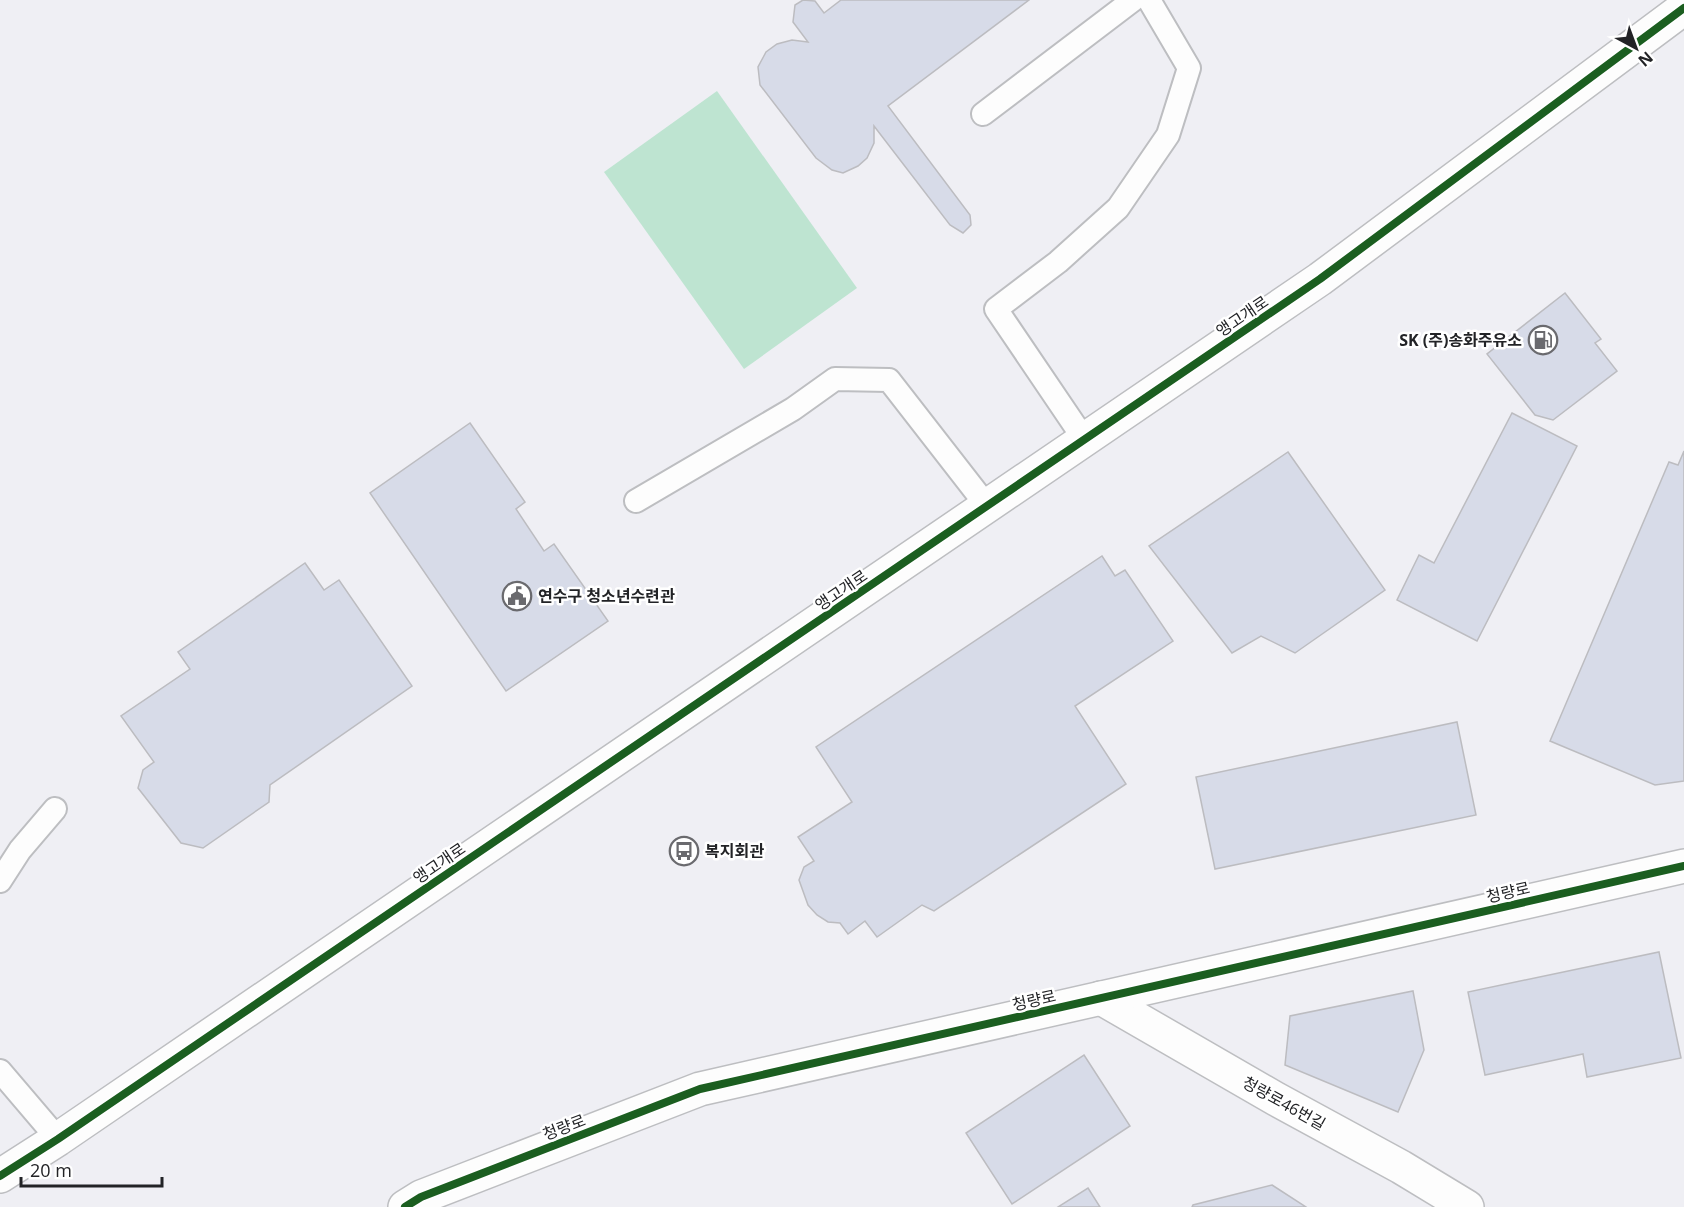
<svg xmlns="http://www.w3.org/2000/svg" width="1684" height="1207" font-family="'Open Sans','Noto Sans KR',sans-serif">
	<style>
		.green { fill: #bee4d1 }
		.building { fill: #d7dbe8; stroke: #bcbcc0; stroke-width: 1.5 }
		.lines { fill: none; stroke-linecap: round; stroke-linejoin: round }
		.lane-casing { stroke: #bdbec1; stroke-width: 26 }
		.street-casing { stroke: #bdbec1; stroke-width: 36 }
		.secondary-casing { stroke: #bdbec1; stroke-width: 36 }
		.lane { stroke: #fdfdfd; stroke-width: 22 }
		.street { stroke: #fdfdfd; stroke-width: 33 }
		.secondary { stroke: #fdfdfd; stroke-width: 33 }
		.cycleway-casing { stroke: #fff; stroke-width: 11 }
		.cycleway { stroke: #1b5e20; stroke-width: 8 }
		.labels { text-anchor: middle; stroke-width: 5; stroke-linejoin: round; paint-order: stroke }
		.street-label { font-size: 16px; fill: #222326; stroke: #fff }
		.poi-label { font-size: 16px; font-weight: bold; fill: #222326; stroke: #fff; text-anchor: start }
	</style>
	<rect width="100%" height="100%" fill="#efeff4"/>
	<polygon class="green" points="717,91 857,288 744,369 604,172"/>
	<g class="building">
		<polygon points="803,0 815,1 824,13 841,0 1029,0 888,106 970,215 971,225 963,233 950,225 874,126 874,143 867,158 858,166 843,173 832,170 816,158 760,85 758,67 766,52 777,44 792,40 808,42 793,22 795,5"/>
		<polygon points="1565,293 1601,339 1595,343 1617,371 1553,420 1535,415 1487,354"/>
		<polygon points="1512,413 1577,446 1477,641 1397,600 1419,555 1434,563"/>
		<polygon points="470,423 525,502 516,509 544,551 554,544 608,621 506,691 370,493"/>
		<polygon points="1684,451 1684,781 1655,785 1550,741 1669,462 1678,465"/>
		<polygon points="1288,452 1385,590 1295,653 1261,636 1232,653 1149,546"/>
		<polygon points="1102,556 1115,576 1125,570 1173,641 1075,706 1126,784 934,911 922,905 877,937 865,921 848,934 840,923 828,922 817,915 808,905 799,880 804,867 814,861 798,837 852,802 816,747"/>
		<polygon points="305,563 324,590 339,580 412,686 270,785 269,802 203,848 181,843 138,788 143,770 154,762 121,716 190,669 178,652"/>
		<polygon points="1457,722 1476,815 1215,869 1196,777"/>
		<polygon points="1659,952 1681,1058 1587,1077 1583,1054 1485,1075 1468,992"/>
		<polygon points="1413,991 1424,1050 1398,1112 1285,1065 1290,1016"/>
		<polygon points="1084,1055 1130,1126 1012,1204 966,1133"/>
		<polygon points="1272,1185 1306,1207 1192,1207 1193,1205"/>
		<polygon points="1088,1188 1100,1207 1058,1207"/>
	</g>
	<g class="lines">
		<g class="lane-casing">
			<g id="lane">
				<polyline points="983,114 1133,0"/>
				<polyline points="1084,439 996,309 1058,262 1118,208 1168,135 1189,68 1149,0"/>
				<polyline points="636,501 793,409 835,379 889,380 987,506"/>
				<polyline points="0,881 20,850 55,809"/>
				<polyline points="0,1071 58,1139"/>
			</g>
		</g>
		<g class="street-casing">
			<polyline id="street" points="1101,998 1276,1099 1401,1167 1467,1207"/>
		</g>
		<g class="secondary-casing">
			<g id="secondary">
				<polyline points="0,1176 58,1139 1320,279 1684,8"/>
				<polyline points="405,1207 421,1197 700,1089 1684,866"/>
			</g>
		</g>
		<use href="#lane" class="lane"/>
		<use href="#street" class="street"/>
		<use href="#secondary" class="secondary"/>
		<g class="cycleway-casing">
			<g id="cycleway">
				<polyline points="0,1176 58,1139 1320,279 1684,8"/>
				<polyline points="405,1207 421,1197 700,1089 1684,866"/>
			</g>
		</g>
		<use href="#cycleway" class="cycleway"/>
	</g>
	<defs>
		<g id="fuel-ring" transform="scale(1.5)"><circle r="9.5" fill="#fff" stroke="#6a6a6e" stroke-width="1.5"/><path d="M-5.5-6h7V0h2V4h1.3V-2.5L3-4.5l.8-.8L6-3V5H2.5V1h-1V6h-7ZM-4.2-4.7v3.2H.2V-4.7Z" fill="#6a6a6e"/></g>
		<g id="civic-ring" transform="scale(1.5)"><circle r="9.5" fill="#fff" stroke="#6a6a6e" stroke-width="1.5"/><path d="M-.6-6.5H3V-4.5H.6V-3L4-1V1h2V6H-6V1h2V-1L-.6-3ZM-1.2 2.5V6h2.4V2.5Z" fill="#6a6a6e"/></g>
		<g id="bus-ring" transform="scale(1.5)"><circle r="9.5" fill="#fff" stroke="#6a6a6e" stroke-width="1.5"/><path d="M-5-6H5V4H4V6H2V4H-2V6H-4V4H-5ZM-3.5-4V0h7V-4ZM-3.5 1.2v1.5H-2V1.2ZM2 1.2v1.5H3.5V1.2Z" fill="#6a6a6e"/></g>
	</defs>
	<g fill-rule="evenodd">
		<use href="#fuel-ring" x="1543" y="340"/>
		<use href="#civic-ring" x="517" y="596"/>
		<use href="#bus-ring" x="684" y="851"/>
	</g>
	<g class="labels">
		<g class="street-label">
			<text transform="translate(1242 316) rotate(-34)" y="6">앵고개로</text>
			<text transform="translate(841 590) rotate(-34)" y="6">앵고개로</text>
			<text transform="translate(439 863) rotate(-34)" y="6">앵고개로</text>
			<text transform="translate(1508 892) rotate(-13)" y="6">청량로</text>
			<text transform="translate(1034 1000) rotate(-13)" y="6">청량로</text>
			<text transform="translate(1284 1103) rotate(29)" y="6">청량로46번길</text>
			<text transform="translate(564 1127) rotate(-21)" y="6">청량로</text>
		</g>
		<g class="poi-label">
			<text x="1522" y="346" text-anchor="end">SK (주)송화주유소</text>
			<text x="538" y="602">연수구 청소년수련관</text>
			<text x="705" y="857">복지회관</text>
		</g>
	</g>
	<g transform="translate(1636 48) rotate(139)" stroke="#ffffff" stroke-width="4.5" paint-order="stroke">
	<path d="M0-4.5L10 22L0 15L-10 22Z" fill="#222326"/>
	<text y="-9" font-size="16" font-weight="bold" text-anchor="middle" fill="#222326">N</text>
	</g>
	<path d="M21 1177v9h141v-9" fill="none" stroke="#222326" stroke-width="3"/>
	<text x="30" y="1177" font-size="18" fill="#222326" stroke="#ffffff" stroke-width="4.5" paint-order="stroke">20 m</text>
</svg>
